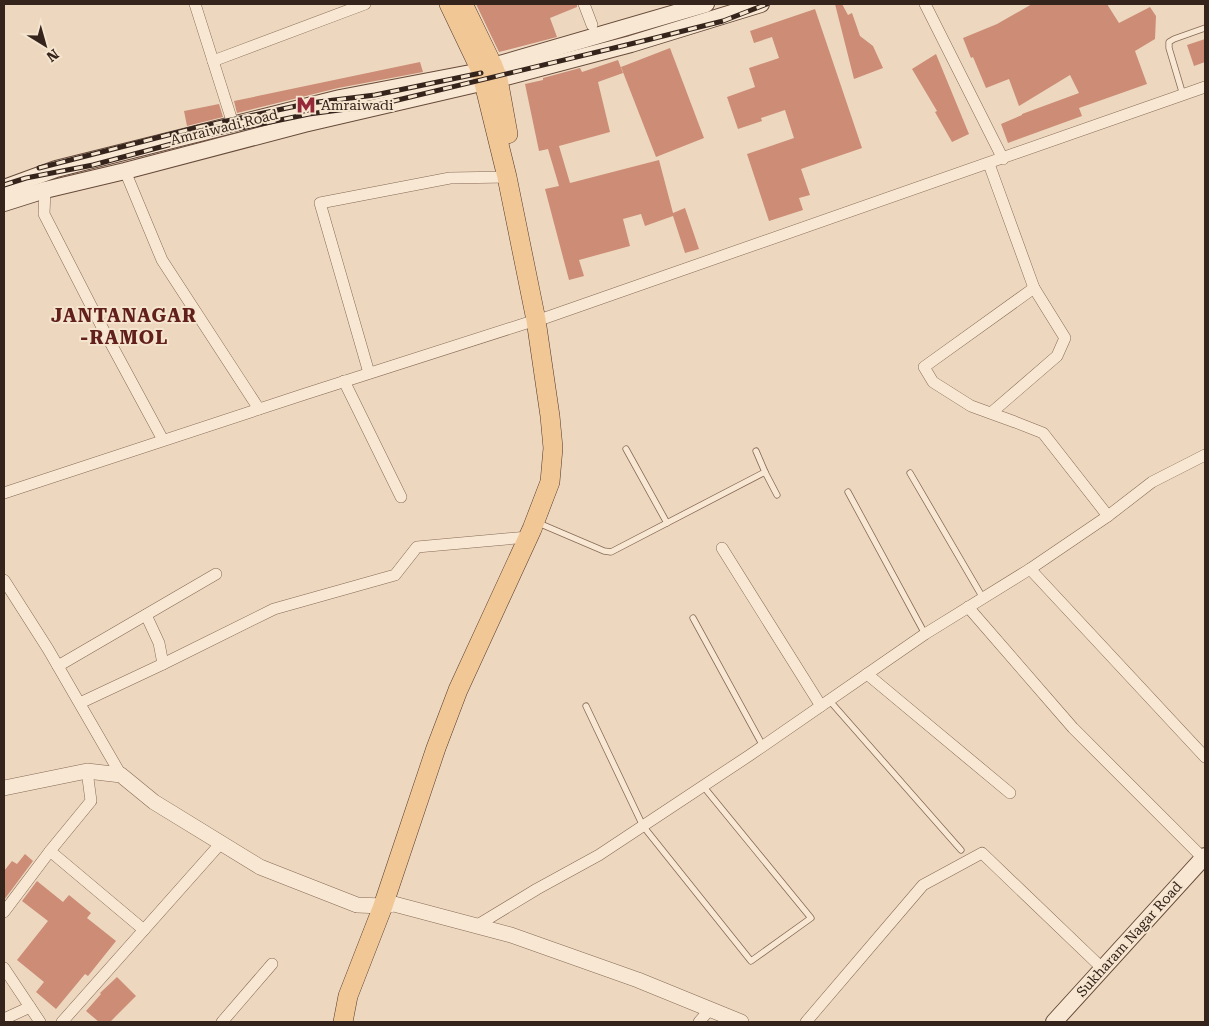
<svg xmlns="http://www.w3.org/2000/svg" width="1209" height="1026" font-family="'Roboto Serif',serif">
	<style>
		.building { fill: #cc8c75 }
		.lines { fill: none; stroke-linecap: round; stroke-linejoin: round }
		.service-casing { stroke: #866957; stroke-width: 7 }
		.minor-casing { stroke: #866957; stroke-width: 12 }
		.tertiary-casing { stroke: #866957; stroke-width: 16 }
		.secondary-casing { stroke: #674a3b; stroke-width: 18 }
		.primary-casing { stroke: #53382c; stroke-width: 20 }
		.service { stroke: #f8e7d2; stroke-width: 5.5 }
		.minor { stroke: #f8e7d2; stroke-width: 11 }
		.tertiary { stroke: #f8e7d2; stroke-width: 15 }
		.secondary { stroke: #f8e7d2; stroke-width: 16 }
		.primary { stroke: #f2c796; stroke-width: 19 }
		.rail-casing { stroke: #35241c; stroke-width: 5 }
		.rail { stroke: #f5e4ce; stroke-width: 3; stroke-dasharray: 9; stroke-linecap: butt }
		.labels { text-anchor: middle; stroke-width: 4; stroke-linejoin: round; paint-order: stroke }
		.poi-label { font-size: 14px; fill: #35241c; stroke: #f5e4ce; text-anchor: start }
		.street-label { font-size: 14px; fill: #35241c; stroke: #f5e4ce }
		.district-label { font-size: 19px; font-weight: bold; letter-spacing: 1px; fill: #62201c; stroke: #f5e4ce }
	</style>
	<rect width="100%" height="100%" fill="#edd8bf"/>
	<g class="building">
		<polygon points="476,4 577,4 577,7 550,18 557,37 499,52"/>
		<polygon points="835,4 842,4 848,15 852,13 860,36 873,46 883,68 854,79"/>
		<polygon points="1032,4 1107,4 1119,23 1150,7 1156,16 1155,39 1135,51 1147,84 1079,108 1082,116 1008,143 1001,124 1022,115 1022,114 1079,93 1070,75 1019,106 1009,79 986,88 973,57 971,58 963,38 997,24"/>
		<polygon points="815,9 862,148 801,169 810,195 799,198 803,210 769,221 747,154 794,138 785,110 761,118 762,121 738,129 727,97 755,87 749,68 779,58 772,37 754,43 750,31"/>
		<polygon points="1205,39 1205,62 1194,66 1187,45"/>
		<polygon points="670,48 704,138 656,157 621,67"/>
		<polygon points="936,54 969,134 952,142 935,112 937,111 912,69"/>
		<polygon points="618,60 623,73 598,82 610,132 559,146 570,183 659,160 673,213 685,208 699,249 685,253 673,216 645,226 641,214 623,219 630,246 579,260 584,276 569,280 545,189 559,186 548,149 539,151 525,84 543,80 543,78 580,68 582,72"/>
		<polygon points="420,62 423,72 338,88 237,113 234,101"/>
		<polygon points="219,104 223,117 187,126 184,111"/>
		<polygon points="25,854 33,861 4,900 4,871 12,861 17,864"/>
		<polygon points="37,881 63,902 69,895 91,913 87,918 116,941 88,976 85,974 56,1009 36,992 44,982 17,960 48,921 22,901"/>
		<polygon points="117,977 136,996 110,1022 99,1022 86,1011 101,994 100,993"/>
	</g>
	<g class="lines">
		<g class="service-casing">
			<g id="service">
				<polyline points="1183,95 1169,48 1169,42 1174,39 1205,28"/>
				<polyline points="626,449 667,523"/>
				<polyline points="765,472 777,495"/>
				<polyline points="910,473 983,598"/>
				<polyline points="848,492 925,634"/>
				<polyline points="543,525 604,551 611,552 765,472 756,451"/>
				<polyline points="693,618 763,746"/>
				<polyline points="829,700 961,850"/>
				<polyline points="586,706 643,826 751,961 811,918 703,786"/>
			</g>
		</g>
		<g class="minor-casing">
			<g id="minor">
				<polyline points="195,4 233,124"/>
				<polyline points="584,4 592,25"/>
				<polyline points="925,4 1003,159"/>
				<polyline points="213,61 365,4"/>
				<polyline points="989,164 1034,288 1065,338 1057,356 991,413"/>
				<polyline points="125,171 162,260 259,409"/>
				<polyline points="45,190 44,214 103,329 163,440"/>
				<polyline points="1034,288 924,367 933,382 971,406 1015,422 1043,433 1108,516"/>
				<polyline points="369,373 320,203 450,178 507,177"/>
				<polyline points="344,381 401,497"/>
				<polyline points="4,493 305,394 536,320 545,318 1205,87"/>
				<polyline points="722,548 821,706"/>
				<polyline points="1030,569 1205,757"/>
				<polyline points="4,580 48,649 121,775"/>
				<polyline points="968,607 1073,728 1203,858"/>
				<polyline points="146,615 159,643 163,664"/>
				<polyline points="58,666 216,574"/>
				<polyline points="867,674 1010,793"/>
				<polyline points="80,703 163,664 274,609 395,575 417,547 528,537"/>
				<polyline points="87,771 91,801 50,851 144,930"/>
				<polyline points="4,912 50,851"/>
				<polyline points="476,926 537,889 599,855 750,755 925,634 1030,569 1108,516 1152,482 1205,455"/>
				<polyline points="4,968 40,1022"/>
				<polyline points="4,1019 30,1007"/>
				<polyline points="62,1022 221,843"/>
				<polyline points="222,1022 272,964"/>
				<polyline points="699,1022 710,1009"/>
				<polyline points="806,1022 923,885 982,853 1103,969"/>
			</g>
		</g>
		<g class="tertiary-casing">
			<polyline id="tertiary" points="4,788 87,771 121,775 154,802 260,867 357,905 383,906 394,904 511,935 638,980 741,1022"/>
		</g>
		<g class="secondary-casing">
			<g id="secondary">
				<polyline points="4,188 56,169 340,98 481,71 493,66 706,4"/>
				<polyline points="4,203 45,190 125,171 304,124 498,79 631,44 761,4"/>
				<polyline points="1054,1022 1205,856"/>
			</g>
		</g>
		<g class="primary-casing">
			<g id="primary">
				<polyline points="463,4 493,66 498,79 508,134"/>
				<polyline points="343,1022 348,996 383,906 436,748 458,690 532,529 550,482 553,448 550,416 536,320 507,177 481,71 449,4"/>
			</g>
		</g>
		<use href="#service" class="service"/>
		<use href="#minor" class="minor"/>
		<use href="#tertiary" class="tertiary"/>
		<use href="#secondary" class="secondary"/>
		<use href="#primary" class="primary"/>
		<g class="rail-casing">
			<g id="rail">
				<polyline points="39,168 199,127 310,103 375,95 481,73"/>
				<polyline points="4,185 26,178 93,165 198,137 309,114 377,105 647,40 723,21 767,4"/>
			</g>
		</g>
		<use href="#rail" class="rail"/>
	</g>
	<defs>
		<g id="metro-bare" transform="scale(1.5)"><path d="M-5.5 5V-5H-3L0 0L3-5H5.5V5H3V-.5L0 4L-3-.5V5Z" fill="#952839" stroke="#f5e4ce" stroke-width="2.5" paint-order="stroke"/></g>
	</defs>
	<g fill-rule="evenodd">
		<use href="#metro-bare" x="306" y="105"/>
	</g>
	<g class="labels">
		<g class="poi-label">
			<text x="321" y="110">Amraiwadi</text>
		</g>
		<g class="street-label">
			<text transform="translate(224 127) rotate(-14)" y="5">Amraiwadi Road</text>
			<text transform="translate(1129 939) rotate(-48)" y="5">Sukharam Nagar Road</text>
		</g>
		<g class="district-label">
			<text x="124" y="322">JANTANAGAR<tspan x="124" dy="22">-RAMOL</tspan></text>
		</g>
	</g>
	<rect width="1209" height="1026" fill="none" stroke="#35241c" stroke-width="10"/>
	<g transform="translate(45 45) rotate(143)" stroke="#f5e4ce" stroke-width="4" paint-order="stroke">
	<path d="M0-4L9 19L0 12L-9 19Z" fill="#35241c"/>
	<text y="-8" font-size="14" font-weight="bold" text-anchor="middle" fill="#35241c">N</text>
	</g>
</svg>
